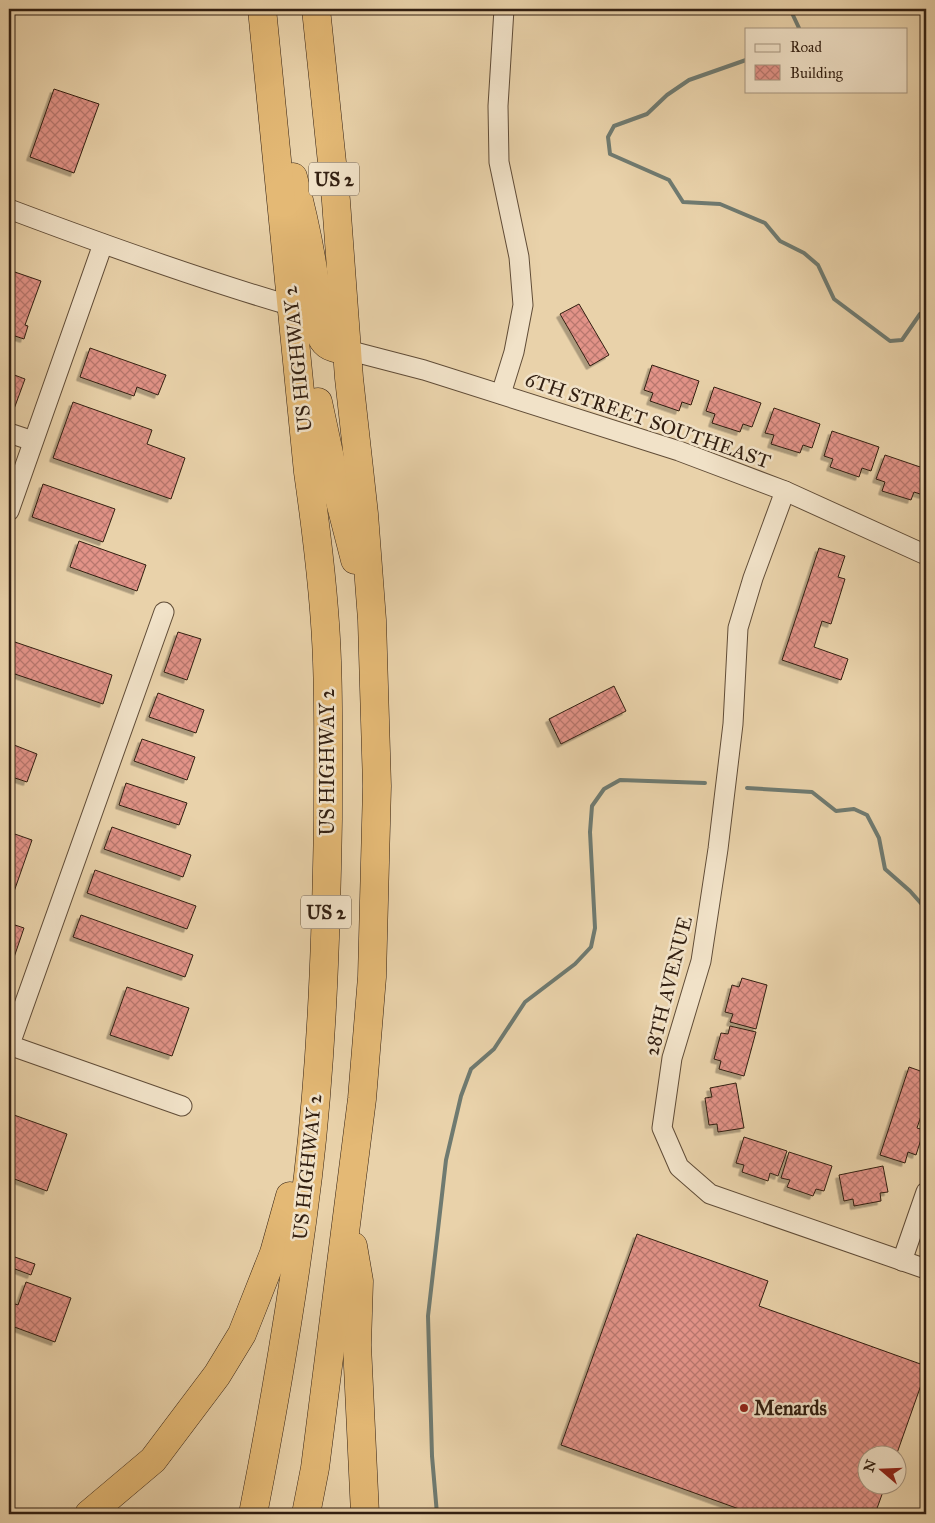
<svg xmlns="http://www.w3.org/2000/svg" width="935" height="1523" font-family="'IM FELL Great Primer',serif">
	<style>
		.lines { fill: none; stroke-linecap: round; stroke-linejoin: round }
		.stream { stroke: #6f7a70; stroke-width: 4 }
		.building { fill: url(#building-cross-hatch); stroke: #321f11; filter: url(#shadow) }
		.minor-casing { stroke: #604c37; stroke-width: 21 }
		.highway-casing { stroke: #321f11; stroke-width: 29 }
		.minor { stroke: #f1e2c8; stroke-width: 19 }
		.highway { stroke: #e4b975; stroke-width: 28 }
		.poi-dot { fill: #8f2418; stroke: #f1e2c8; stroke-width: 2 }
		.labels { text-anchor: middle; stroke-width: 5; stroke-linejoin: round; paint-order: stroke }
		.shield { fill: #f1e2c8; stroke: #6b5a48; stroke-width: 1 }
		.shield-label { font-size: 19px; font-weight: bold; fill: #321f11 }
		.street-label { font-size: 20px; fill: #321f11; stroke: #f1e2c8 }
		.poi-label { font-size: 20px; font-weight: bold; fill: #321f11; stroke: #f1e2c8; text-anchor: start }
	</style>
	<defs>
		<pattern id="building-cross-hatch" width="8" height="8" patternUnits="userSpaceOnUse" patternTransform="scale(1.25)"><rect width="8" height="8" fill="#e29388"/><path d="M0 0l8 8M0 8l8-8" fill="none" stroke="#b8776e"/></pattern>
		<filter id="shadow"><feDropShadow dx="-3.5" dy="3.5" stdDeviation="0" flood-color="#0004"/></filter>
	</defs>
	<rect width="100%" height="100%" fill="#e9d2aa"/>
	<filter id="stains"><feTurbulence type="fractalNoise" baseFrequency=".004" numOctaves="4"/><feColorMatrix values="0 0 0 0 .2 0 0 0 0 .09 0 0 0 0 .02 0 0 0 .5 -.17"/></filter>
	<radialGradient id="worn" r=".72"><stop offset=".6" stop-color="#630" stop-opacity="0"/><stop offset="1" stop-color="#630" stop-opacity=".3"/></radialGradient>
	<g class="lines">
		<g class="stream">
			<polyline points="792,9 791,11 799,28 798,29"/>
			<polyline points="746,60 689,80 667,95 647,114 614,126 608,137 610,154 669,180 683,202 720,204 765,223 780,241 804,253 818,265 834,299 890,341 902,340 920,314 926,312"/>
			<polyline points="747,788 812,792 836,811 854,809 867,815 879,838 885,869 910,891 926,909"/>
			<polyline points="437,1514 432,1456 428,1316 446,1160 461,1096 471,1069 494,1049 525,1002 575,964 591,947 595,928 590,832 592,806 604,789 620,780 705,783"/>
		</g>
	</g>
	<g class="building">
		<polygon points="54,89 99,104 74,173 30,157"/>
		<polygon points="9,270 41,281 25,325 28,326 24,339 9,334"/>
		<polygon points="579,304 609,355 590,366 560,314"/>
		<polygon points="90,348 166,375 158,395 137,387 134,396 80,377"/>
		<polygon points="652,365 699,381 691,405 682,402 679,411 650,401 653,393 644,390"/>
		<polygon points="9,373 25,379 14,409 9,407"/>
		<polygon points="714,387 761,403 752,427 743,424 740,432 712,423 715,414 706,411"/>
		<polygon points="73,402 152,430 147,444 185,458 171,499 53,458"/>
		<polygon points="774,408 820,424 812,448 803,445 800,453 771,444 774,435 765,433"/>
		<polygon points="832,431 879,447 871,471 862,468 859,477 830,467 833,459 824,456"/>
		<polygon points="885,455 926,469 926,485 923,495 914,492 911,500 882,491 885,482 876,479"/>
		<polygon points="43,484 115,509 103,542 32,517"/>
		<polygon points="79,541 146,565 137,591 70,567"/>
		<polygon points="819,548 845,556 838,577 845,579 831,624 822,621 814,647 848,659 841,680 782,660"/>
		<polygon points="178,632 201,639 187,680 164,672"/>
		<polygon points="9,640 112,675 103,704 9,672"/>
		<polygon points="614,686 626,711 561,744 549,719"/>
		<polygon points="158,693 204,710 196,733 149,717"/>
		<polygon points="142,739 195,757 187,780 134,761"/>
		<polygon points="9,743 37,754 27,782 9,776"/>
		<polygon points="126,783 187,803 179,825 119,805"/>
		<polygon points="112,827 191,855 183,877 104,849"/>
		<polygon points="9,832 32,840 9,906"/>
		<polygon points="95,870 196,906 187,929 87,893"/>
		<polygon points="81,915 193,955 185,977 73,937"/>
		<polygon points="9,923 24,928 9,972"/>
		<polygon points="742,978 767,985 756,1029 730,1022 733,1014 725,1012 732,985 739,987"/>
		<polygon points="127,987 189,1008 172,1056 110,1035"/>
		<polygon points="730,1026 756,1032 744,1076 719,1069 721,1061 714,1059 721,1033 728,1034"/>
		<polygon points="909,1067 926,1073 926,1111 923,1110 917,1128 924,1130 916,1155 908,1152 905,1163 880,1155"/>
		<polygon points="736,1083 744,1128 718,1132 717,1124 709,1125 705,1098 712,1097 710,1088"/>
		<polygon points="14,1115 67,1134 47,1191 9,1177 9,1128"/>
		<polygon points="744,1137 787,1151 778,1176 770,1173 768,1181 742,1172 744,1165 736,1163"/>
		<polygon points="789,1152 832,1166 824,1191 816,1189 813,1196 787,1187 790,1180 781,1178"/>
		<polygon points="883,1166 888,1192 880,1193 881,1201 854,1206 853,1199 844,1201 839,1175"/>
		<polygon points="637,1234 768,1281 759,1306 926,1366 926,1371 896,1456 868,1456 868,1486 885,1486 875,1514 753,1514 561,1445"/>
		<polygon points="9,1255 35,1264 31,1275 15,1269 10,1282 9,1281"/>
		<polygon points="26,1282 71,1298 55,1342 9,1325 9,1302 18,1305"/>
	</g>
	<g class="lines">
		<g class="minor-casing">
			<g id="minor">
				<path d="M9,209C102,244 196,278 292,306"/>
				<polyline points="347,350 424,370 679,451 785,491 926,555"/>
				<polyline points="501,394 514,352 523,305 519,257 499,162 498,106 504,9"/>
				<polyline points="9,433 33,441"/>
				<polyline points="785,491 753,578 738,628 733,724 718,849 701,961 672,1058 662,1128 679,1167 710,1194 926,1269"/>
				<polyline points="9,511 103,244"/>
				<polyline points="9,1045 182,1106"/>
				<polyline points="9,1047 164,612"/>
				<polyline points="902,1261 926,1192"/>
			</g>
		</g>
		<g class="highway-casing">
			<g id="highway">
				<path d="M293,177C303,214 311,252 316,290C318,304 316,329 323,340C328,348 338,349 347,350"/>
				<polyline points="318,402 336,486 355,560"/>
				<polyline points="353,1246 359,1281 357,1345 365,1514"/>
				<polyline points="89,1514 153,1460 217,1375 242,1334 274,1253 290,1196"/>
				<path d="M253,1514C275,1402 294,1290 308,1176C322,1058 326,938 328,819C328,766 329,713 327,661C325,598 317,535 308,472L262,9"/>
				<polyline points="306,1514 315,1468 362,1099 372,977 377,786 372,620 364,514 349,378 336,201 316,9"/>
			</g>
		</g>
		<use href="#minor" class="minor"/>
		<use href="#highway" class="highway"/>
	</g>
	<circle class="poi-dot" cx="744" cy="1408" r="5"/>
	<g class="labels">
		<g class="shield">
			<rect x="309" y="162.5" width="50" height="33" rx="4"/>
			<rect x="301" y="895.5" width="50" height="33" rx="4"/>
		</g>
		<g class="shield-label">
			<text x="334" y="186">US 2</text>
			<text x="326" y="919">US 2</text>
		</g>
		<g class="street-label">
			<text transform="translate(297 359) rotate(-96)" y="7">US HIGHWAY 2</text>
			<text transform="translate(648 420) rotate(19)" y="7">6TH STREET SOUTHEAST</text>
			<text transform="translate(327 762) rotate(-90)" y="7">US HIGHWAY 2</text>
			<text transform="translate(668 986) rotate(-76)" y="7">28TH AVENUE</text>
			<text transform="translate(307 1167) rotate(-84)" y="7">US HIGHWAY 2</text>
		</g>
		<g class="poi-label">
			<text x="754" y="1415">Menards</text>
		</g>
	</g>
	<rect width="935" height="1523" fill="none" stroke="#e9d2aa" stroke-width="30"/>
	<rect x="10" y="10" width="915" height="1503" fill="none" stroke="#321f11" stroke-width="2.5"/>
	<rect x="15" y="15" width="905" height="1493" fill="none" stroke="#321f11"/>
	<rect x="745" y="28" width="162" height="65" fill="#f1e2c8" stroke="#a5947f"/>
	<rect x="755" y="44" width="25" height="8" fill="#f1e2c8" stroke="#a5947f"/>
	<text x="790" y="52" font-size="15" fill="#321f11">Road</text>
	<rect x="755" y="65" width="25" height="15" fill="url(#building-cross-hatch)" stroke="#a5947f"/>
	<text x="790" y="78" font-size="15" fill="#321f11">Building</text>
	<g transform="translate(882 1470) rotate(289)"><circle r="24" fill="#f1e2c8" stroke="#a5947f"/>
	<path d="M0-4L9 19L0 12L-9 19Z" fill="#8f2418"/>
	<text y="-8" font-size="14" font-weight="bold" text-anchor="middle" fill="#321f11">N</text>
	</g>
	<rect width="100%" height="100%" filter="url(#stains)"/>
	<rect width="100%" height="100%" fill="url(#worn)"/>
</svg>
